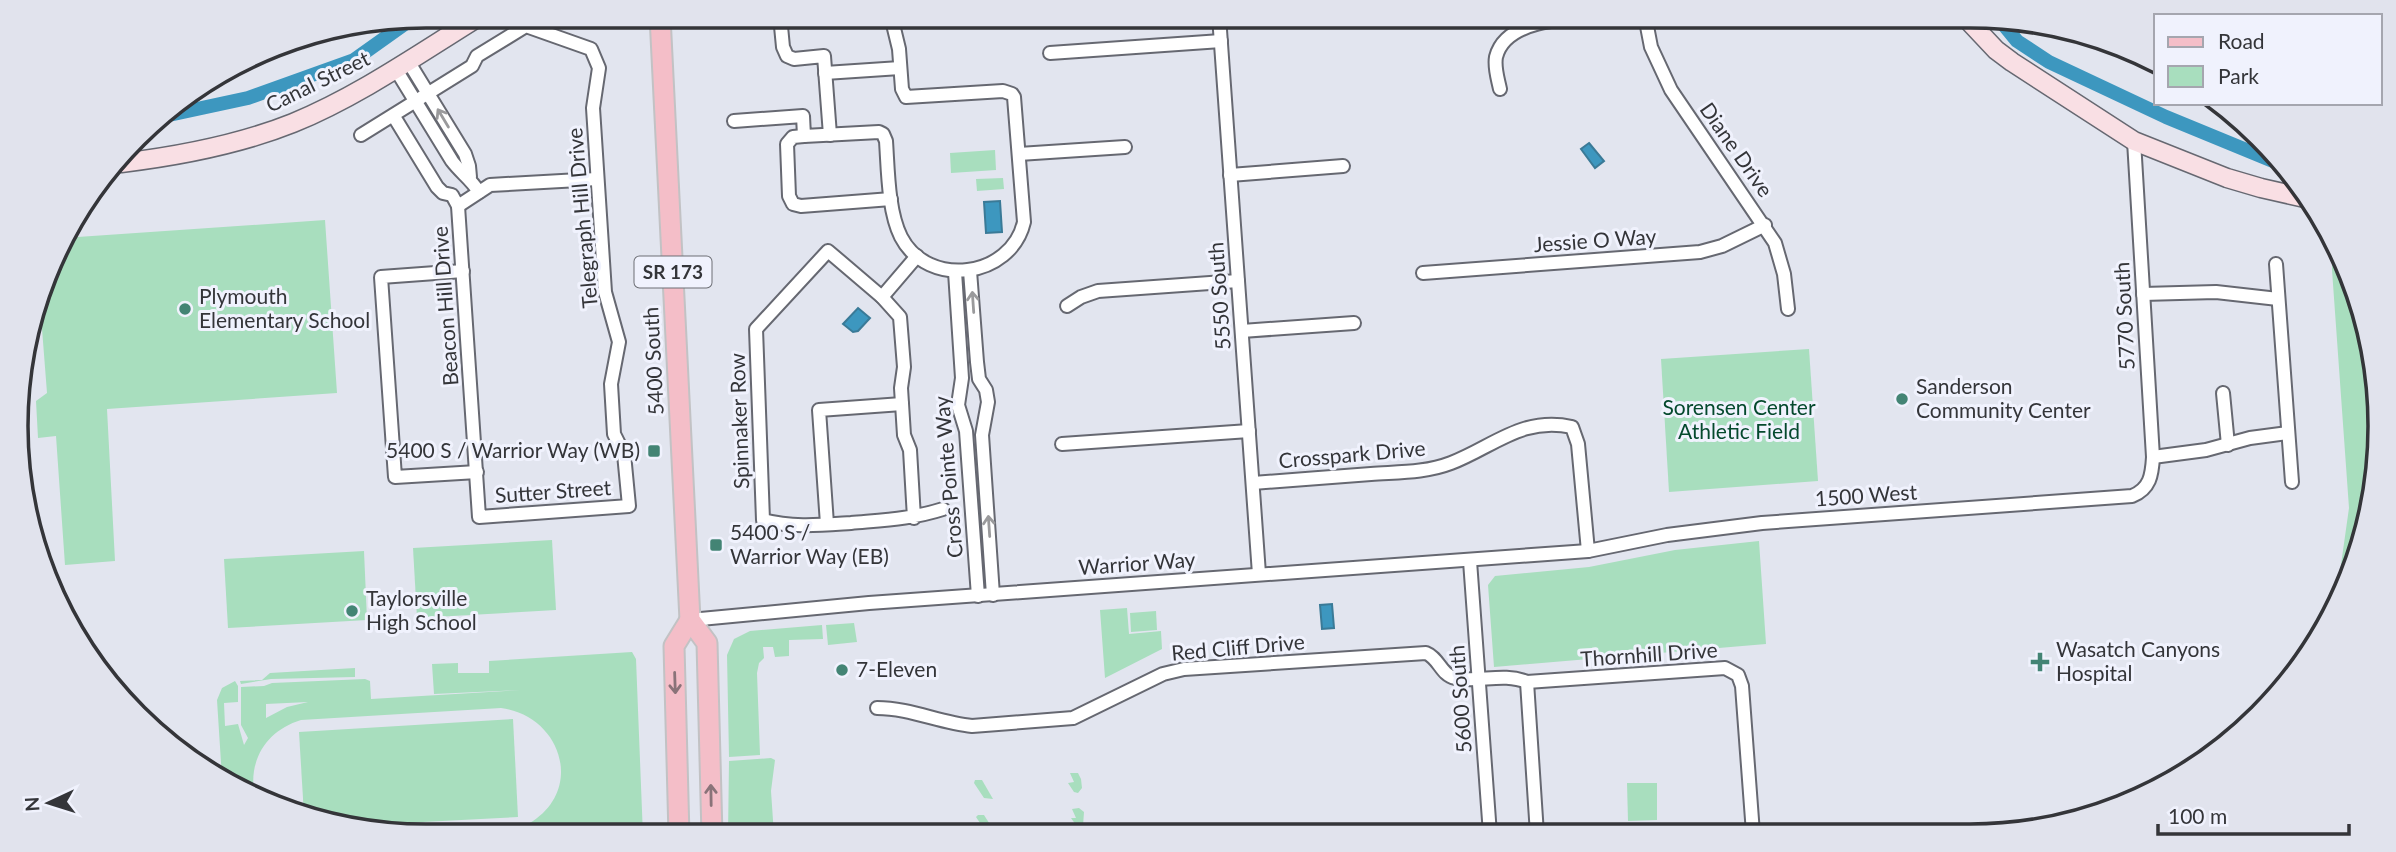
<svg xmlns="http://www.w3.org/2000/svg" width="2396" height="852" font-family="Lato,sans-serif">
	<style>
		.green { fill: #a8debe; fill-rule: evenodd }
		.water { fill: #3d97bf; stroke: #3a7a97; stroke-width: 2 }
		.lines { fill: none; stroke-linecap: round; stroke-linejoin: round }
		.canal { stroke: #3d97bf; stroke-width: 14 }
		.street-casing { stroke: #666871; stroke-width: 16 }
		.secondary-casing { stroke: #666871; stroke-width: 21 }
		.primary-casing { stroke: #c2c2c4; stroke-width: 23 }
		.street { stroke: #fff; stroke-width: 12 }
		.secondary { stroke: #f9dfe4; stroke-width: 18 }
		.primary { stroke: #f4bec8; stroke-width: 19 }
		.oneway { stroke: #9a9a9c }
		.oneway2 { stroke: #8a7379 }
		.poi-dot { fill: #438474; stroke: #f0f2fd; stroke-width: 2.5 }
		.labels { text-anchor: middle; stroke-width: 6; stroke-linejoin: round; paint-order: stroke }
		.shield { fill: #f0f2fd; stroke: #6c6e74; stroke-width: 2 }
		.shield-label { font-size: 19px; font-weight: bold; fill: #343539 }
		.street-label { font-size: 21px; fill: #343539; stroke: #f0f2fd }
		.poi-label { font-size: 21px; fill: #343539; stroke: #f0f2fd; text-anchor: start }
		.park-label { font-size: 21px; fill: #04492d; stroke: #f0f2fd }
		.rim { fill: none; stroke: #343539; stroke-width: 3.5 }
	</style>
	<rect width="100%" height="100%" fill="#e2e5ef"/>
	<g class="green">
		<polygon points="995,150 996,170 951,173 950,153"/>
		<polygon points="1003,178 1004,189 977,191 976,179"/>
		<polygon points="325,220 337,393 107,409 115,561 65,565 56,436 38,438 36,401 47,393 40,303 58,244 63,238"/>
		<polygon points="2332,242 2377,372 2366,532 2335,607 2349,508 2332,270"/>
		<polygon points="1809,349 1818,481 1669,492 1661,359"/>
		<polygon points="552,540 556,610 417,618 413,548"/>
		<polygon points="1759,541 1766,644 1494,667 1488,585 1495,576 1589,567 1675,550"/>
		<polygon points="364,551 367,620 228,628 224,559"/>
		<polygon points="1127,608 1129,634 1161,631 1162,649 1105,678 1100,610"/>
		<polygon points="1156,611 1157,630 1131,632 1130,613"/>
		<polygon points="854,623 857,642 828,645 826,625"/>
		<polygon points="822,625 823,639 789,640 789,656 775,657 773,647 763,647 764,658 759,663 757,673 760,755 729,757 727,655 734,639 750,631"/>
		<path d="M632,652L636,659L643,836H547L546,832L540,836H422C452,834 509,837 533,821C585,786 559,715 501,708L301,720C268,730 249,758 254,792L222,778L217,700L222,688L235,681L238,686V702L224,703L225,726L238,724L244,745L248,738L241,725V687L264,686L272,683L365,679L370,681L371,699L521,690L434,694L432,664L458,663V673H489V661ZM308,702L287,707L266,718V704Z"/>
		<polygon points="355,668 355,677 271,679 241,684 240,681 262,680 270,673"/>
		<polygon points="513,719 518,817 345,826 320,822 304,815 299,732"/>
		<polygon points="771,758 775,760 771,791 774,835 728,836 729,761"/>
		<polygon points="1070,773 1078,773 1081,779 1082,788 1078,793 1074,792 1068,783 1074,782"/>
		<polygon points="975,780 982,780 993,799 984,798 974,783"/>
		<polygon points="1627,783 1657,783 1657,820 1628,821"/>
		<polygon points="1079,808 1084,812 1083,826 1078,828 1071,818 1076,818 1072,809"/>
		<polygon points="978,815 984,815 996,834 988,835 976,817"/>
	</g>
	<g class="water">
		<polygon points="1589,143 1604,161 1595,168 1581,149"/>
		<polygon points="1000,201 1002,232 986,233 984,202"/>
		<polygon points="858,308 870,318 858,331 853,332 843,324"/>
		<polygon points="1332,604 1334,628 1322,629 1320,605"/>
	</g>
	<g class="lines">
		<g class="canal">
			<polyline points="1999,19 2017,41 2049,62 2166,117 2273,161"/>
			<polyline points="155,118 248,98 354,60 413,18"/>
		</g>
		<g class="street-casing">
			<g id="street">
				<polyline points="780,16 783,47 787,56 794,59 824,56 830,135"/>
				<polyline points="1219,16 1259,574"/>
				<polyline points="1645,16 1651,47 1671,90 1775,243 1784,274 1788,309"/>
				<polyline points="1050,53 1221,41"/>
				<polyline points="408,61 465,154 469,166 470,177"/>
				<path d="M395,68L452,161C461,173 471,179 479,192"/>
				<polyline points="825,73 900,68"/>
				<path d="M1500,89C1498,79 1494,68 1496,57C1507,13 1586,19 1622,16"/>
				<path d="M734,121L803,116L804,136L879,132L883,134L886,141C888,170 888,211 901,237C928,289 1011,278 1024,222L1014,97L1012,94L1003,91L906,97L902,89L899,49L891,16"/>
				<polyline points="361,135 472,66 477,56 526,26 591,49 599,68 593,108 605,292 619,342 611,384 614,434 624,454 629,506 479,517 458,206 452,195 443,193 437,187 393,115"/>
				<polyline points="804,136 793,137 787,144 789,196 793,204 801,206 891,199"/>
				<polyline points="1019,154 1125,147"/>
				<polyline points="1230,175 1343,166"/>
				<polyline points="458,206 490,185 597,179"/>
				<polyline points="2276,264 2292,482"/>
				<polyline points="463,271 381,277 395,477 477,472"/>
				<polyline points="970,271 977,362 979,379 986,390 988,402 982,435 993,595"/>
				<polyline points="955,272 962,378 958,405 966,431 978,596"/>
				<polyline points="1423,273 1700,252 1722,246 1765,225"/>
				<polyline points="2143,294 2216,292 2278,299"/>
				<polyline points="882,297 917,256"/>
				<polyline points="1067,306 1081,297 1098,291 1238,281"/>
				<polyline points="1242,331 1354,323"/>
				<polyline points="2223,393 2228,445"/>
				<polyline points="1062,444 1249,431"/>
				<polyline points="2153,457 2206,450 2250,438 2288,433"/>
				<path d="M1253,483C1292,480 1332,477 1371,474C1398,472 1425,473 1451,463C1493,447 1522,416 1572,427L1578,444L1588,551"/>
				<path d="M914,518L910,450L904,435L901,388L904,367L900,317L882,297L828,251L756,329L763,520C793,528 821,525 851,523C883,520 912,519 943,509"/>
				<polyline points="827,524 819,410 902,404"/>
				<polyline points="1470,561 1490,834"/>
				<path d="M690,620L869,603L1588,551L1667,535L1762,523L2132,496C2150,489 2152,475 2153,457L2134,141"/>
				<polyline points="1527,682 1537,834"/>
				<path d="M877,708C910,708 940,723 972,726L1073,718L1163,674L1184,669L1426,653C1439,658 1441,675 1455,678C1479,683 1503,672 1527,682L1725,668L1738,675L1742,686L1753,833"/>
			</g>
		</g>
		<g class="secondary-casing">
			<g id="secondary">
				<polyline points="1964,16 1996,50 2012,62 2134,141 2227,178 2261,188 2305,198"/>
				<path d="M121,163C179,156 238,145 293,123C359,96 420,53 480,16"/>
			</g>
		</g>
		<g class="primary-casing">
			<g id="primary">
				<polyline points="660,16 690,620 707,643 712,836"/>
				<polyline points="679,836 674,646 690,620"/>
			</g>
		</g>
		<use href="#street" class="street"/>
		<use href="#secondary" class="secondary"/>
		<use href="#primary" class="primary"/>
	</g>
	<defs><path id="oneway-shaft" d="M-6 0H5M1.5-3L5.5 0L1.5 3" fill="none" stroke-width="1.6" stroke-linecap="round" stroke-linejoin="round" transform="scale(1.75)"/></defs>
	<g class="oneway">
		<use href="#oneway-shaft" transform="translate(443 118) rotate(-121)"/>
		<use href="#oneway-shaft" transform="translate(973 302) rotate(-94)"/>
		<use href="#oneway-shaft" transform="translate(989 526) rotate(-94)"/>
	</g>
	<g class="oneway2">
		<use href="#oneway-shaft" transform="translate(675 683) rotate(88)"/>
		<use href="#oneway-shaft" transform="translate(711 795) rotate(-91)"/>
	</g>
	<g class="poi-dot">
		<circle cx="185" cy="309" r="7"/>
		<circle cx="1902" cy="399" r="7"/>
		<rect x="647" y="444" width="14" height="14" rx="3.5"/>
		<rect x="709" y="538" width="14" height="14" rx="3.5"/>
		<circle cx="352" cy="611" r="7"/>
		<path d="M2036.5 651.5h7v7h7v7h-7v7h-7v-7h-7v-7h7z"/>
		<circle cx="842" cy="670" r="7"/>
	</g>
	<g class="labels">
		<rect class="shield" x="634.5" y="256.5" width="77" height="31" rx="5"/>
		<g class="shield-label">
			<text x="673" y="279">SR 173</text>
		</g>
		<g class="street-label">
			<text transform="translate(318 82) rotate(-26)" y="7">Canal Street</text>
			<text transform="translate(1736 150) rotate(55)" y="7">Diane Drive</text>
			<text transform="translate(583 218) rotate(-95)" y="7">Telegraph Hill Drive</text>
			<text transform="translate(1595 241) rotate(-4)" y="7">Jessie O Way</text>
			<text transform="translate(1220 296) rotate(-94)" y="7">5550 South</text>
			<text transform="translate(446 306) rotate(-94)" y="7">Beacon Hill Drive</text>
			<text transform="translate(2125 316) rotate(-93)" y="7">5770 South</text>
			<text transform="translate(654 361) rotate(-93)" y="7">5400 South</text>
			<text transform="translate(740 421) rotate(-92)" y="7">Spinnaker Row</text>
			<text transform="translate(1352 455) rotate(-5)" y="7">Crosspark Drive</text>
			<text transform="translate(949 477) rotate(-95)" y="7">Cross Pointe Way</text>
			<text transform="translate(553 492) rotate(-4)" y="7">Sutter Street</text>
			<text transform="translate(1866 496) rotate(-4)" y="7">1500 West</text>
			<text transform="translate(1137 564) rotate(-4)" y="7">Warrior Way</text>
			<text transform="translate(1238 648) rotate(-5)" y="7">Red Cliff Drive</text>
			<text transform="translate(1649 655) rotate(-4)" y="7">Thornhill Drive</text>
			<text transform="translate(1461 699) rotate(-94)" y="7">5600 South</text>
		</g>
		<g class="poi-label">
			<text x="199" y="304">Plymouth<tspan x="199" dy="24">Elementary School</tspan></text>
			<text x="1916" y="394">Sanderson<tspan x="1916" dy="24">Community Center</tspan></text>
			<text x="640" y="458" text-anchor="end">5400 S / Warrior Way (WB)</text>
			<text x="730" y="540">5400 S /<tspan x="730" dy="24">Warrior Way (EB)</tspan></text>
			<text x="366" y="606">Taylorsville<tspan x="366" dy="24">High School</tspan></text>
			<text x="2056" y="657">Wasatch Canyons<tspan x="2056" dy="24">Hospital</tspan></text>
			<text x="856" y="677">7-Eleven</text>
		</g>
		<g class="park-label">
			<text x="1739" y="415">Sorensen Center<tspan x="1739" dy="24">Athletic Field</tspan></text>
		</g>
	</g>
	<path d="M0 0H2396V852H0ZM426 28H1970A398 398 0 0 1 2368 426V426A398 398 0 0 1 1970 824H426A398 398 0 0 1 28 426V426A398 398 0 0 1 426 28Z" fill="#e1e3ed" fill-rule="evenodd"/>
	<path class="rim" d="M426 28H1970A398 398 0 0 1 2368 426V426A398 398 0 0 1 1970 824H426A398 398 0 0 1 28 426V426A398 398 0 0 1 426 28Z"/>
	<rect x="2154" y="14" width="228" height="91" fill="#f0f2fd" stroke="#a5a6af" stroke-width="2"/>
	<rect x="2168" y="37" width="35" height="10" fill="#f4bec8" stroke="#a5a6af" stroke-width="2"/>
	<text x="2218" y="49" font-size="21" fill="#343539">Road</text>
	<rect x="2168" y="66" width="35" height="21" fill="#a8debe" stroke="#a5a6af" stroke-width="2"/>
	<text x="2218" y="84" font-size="21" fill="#343539">Park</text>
	<g transform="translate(49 803) rotate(266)" stroke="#f0f2fd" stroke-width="5" paint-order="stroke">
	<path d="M0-5L12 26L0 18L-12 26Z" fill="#343539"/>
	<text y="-10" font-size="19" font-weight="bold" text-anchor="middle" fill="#343539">N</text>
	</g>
	<path d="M2158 824v10h191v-10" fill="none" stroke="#343539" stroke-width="3.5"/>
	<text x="2168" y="824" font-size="21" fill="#343539" stroke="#f0f2fd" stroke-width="5" paint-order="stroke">100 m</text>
</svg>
